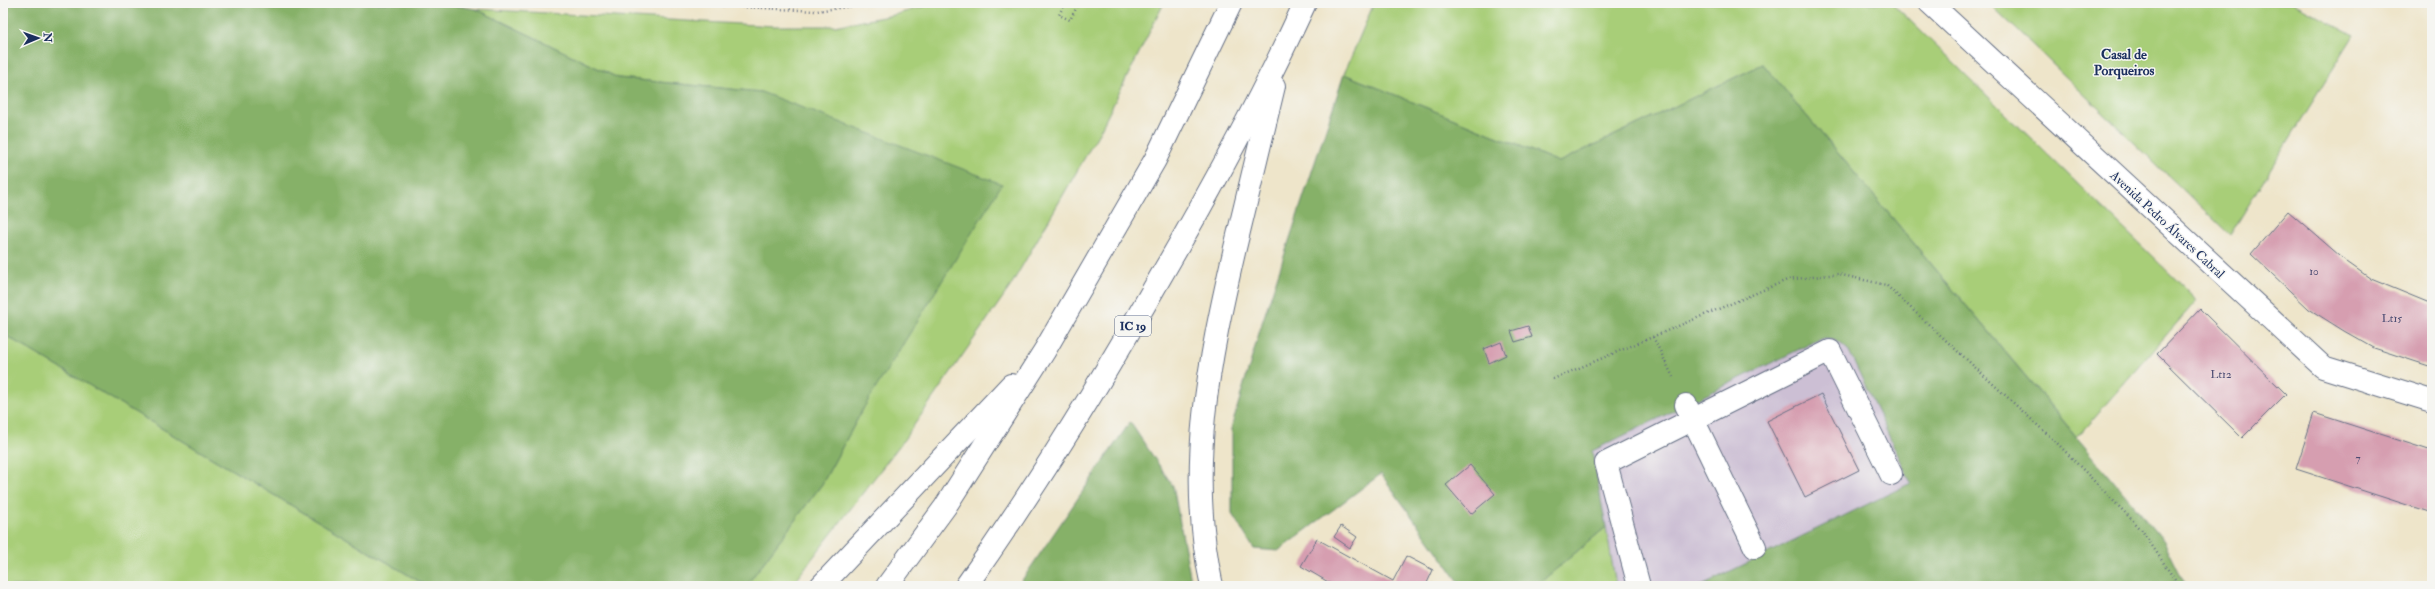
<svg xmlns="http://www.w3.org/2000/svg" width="2435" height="589" font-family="'IM FELL Double Pica',serif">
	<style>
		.industrial { fill: #ccbfd4 }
		.green { fill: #a8ce78; stroke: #627e6b }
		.forest { fill: #86b168; stroke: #507063 }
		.building { fill: #d69eb0 }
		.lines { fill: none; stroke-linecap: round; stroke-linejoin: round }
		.minor-casing { stroke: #656f84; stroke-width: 24 }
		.highway-casing { stroke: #656f84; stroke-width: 24 }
		.path { stroke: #656f84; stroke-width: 2.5; stroke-dasharray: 1 3; stroke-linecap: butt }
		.minor { stroke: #fff; stroke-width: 22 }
		.highway { stroke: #fff; stroke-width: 22 }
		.labels { text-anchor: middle; stroke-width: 3; stroke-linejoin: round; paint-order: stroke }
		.number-label { font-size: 11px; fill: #4a4b72 }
		.shield { fill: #f6f6f2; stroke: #5d6b8a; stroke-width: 1 }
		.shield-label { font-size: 12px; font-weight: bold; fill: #1b2f5e }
		.street-label { font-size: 13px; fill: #1b2f5e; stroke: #f6f6f2 }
		.neighbourhood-label { font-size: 14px; font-weight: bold; fill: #1b2f5e; stroke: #f6f6f2 }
	</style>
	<rect width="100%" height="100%" fill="#f6f6f2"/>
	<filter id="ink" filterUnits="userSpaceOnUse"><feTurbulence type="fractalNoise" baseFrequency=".025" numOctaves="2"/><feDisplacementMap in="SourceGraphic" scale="8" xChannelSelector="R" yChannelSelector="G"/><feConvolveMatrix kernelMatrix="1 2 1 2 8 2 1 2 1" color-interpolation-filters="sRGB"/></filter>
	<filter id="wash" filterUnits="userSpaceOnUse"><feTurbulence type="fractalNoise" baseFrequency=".012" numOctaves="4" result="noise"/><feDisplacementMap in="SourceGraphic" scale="16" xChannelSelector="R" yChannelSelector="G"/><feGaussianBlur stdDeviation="0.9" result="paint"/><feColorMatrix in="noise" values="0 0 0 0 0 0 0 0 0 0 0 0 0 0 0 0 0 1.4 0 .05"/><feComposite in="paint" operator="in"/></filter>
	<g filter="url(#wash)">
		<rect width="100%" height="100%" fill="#eee5ca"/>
		<polygon class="industrial" points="1830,337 1841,343 1849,351 1911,483 1700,586 1616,586 1592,451 1818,340"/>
		<g class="green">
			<polygon points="936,3 1164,3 1099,133 1010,287 903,441 791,586 746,586 822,484 863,409 761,92 618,78 476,9 774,26 835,26 894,15"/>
			<polygon points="1374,3 1892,3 2197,300 2077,437 1763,64 1559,162 1344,74"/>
			<polygon points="1989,3 2293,3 2354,35 2230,235"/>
			<polygon points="3,334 427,586 307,586 284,584 266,586 3,586"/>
			<polygon points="1606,527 1616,586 1536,586"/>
		</g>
		<g class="forest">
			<polygon points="3,3 440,3 476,9 618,78 761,92 1002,184 863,409 822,484 746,586 427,586 3,334"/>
			<path d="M1763,64L2164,541L2186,586H1700L1911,483L1849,351C1839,341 1832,337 1818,340L1592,451L1606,527L1536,586H1462L1381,474L1278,551L1254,549L1232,514V425L1262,323L1344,74L1559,162Z"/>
			<polygon points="1130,422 1173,486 1192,586 1018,586"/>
		</g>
		<g id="blocks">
			<g class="building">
				<polygon points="2288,211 2347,262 2371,279 2432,304 2432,367 2374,348 2344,331 2309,309 2251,254"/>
				<polygon points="2200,309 2286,394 2242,438 2157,354"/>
				<polygon points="1528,326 1532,337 1515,342 1511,331"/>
				<polygon points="1501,342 1506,355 1489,363 1484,349"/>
				<polygon points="1821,394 1859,470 1805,497 1767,421"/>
				<polygon points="2314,413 2432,451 2432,513 2296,469"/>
				<polygon points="1470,465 1495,494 1471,514 1446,485"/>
				<polygon points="1341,526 1357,537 1350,548 1334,537"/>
				<polygon points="1317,539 1393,581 1406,556 1433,570 1427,583 1430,585 1432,583 1437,586 1335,586 1301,566"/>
			</g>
		</g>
	</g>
	<g filter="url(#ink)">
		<use href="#blocks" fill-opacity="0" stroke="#656f84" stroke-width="1"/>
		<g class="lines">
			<g class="minor-casing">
				<g id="minor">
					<polyline points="1930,3 2323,367 2432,401"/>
					<polyline points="1686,405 1755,547"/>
					<polyline points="1639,586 1606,463 1830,351 1891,474"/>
				</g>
			</g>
			<g class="highway-casing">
				<g id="highway">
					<polyline points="821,586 1011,385"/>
					<polyline points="887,586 945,507 1045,350 1155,160 1231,3"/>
					<path d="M966,586C1037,486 1101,382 1161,276C1213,187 1262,96 1305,3"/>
					<path d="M1212,586C1186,471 1209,360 1235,248C1248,194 1261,140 1274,86"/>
				</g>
			</g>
			<g class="path">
				<polyline points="670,3 816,11 877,3"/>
				<polyline points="1065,3 1059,15 1070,20 1079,3"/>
				<polyline points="1653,337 1673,377"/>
				<polyline points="1553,379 1787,280 1838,274 1886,285 2058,444 2141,529 2179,586"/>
			</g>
			<use href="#minor" class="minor"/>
			<use href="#highway" class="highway"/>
		</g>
	</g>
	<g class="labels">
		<g class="number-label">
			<text x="2314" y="275">10</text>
			<text x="2392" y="322">Lt15</text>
			<text x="2221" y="378">Lt12</text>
			<text x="2358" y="462">7</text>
		</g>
		<rect class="shield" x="1115" y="316" width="36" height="20" rx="3"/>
		<g class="shield-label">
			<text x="1133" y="330">IC 19</text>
		</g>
		<g class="street-label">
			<text transform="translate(2168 224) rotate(43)" y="5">Avenida Pedro Álvares Cabral</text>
		</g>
		<g class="neighbourhood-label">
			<text x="2124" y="59">Casal de<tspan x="2124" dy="16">Porqueiros</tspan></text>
		</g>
	</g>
	<rect width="2435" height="589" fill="none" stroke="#f6f6f2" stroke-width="16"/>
	<g transform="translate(38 38) rotate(88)" stroke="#f6f6f2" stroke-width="3" paint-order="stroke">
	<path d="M0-3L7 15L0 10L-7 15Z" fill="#1b2f5e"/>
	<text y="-6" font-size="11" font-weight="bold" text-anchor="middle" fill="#1b2f5e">N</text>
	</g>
</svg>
